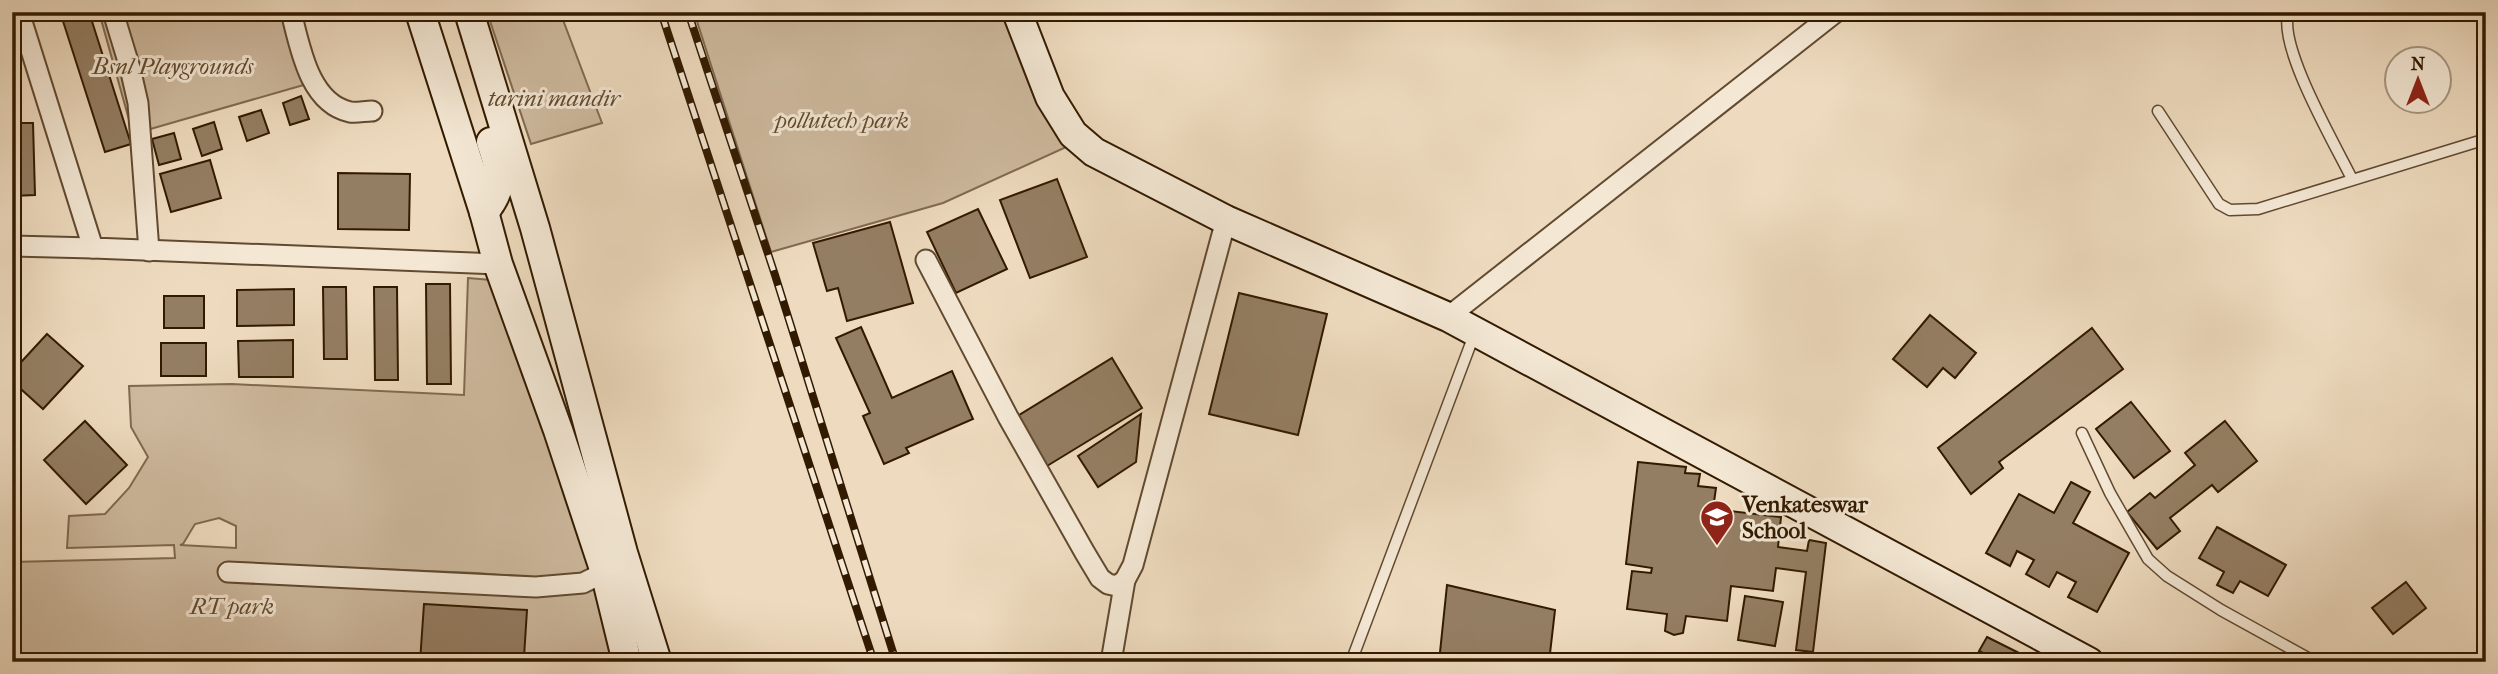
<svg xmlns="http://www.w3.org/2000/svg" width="2498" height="674" font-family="'IM FELL French Canon',serif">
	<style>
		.green { fill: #ceba9f; stroke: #806a50; stroke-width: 2; fill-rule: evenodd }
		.building { fill: #947e63; stroke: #321a00; stroke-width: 2 }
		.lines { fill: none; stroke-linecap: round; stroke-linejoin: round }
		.lane-casing { stroke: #614a30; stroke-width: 13 }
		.street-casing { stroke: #614a30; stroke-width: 23 }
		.secondary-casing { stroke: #321a00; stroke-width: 32 }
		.lane { stroke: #f4e8d5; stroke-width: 10 }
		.street { stroke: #f4e8d5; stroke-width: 19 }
		.secondary { stroke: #f4e8d5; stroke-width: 28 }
		.rail-casing { stroke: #321a00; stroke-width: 8 }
		.rail { stroke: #f4e8d5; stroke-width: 5; stroke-dasharray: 16; stroke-linecap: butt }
		.labels { text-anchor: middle; stroke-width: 6; stroke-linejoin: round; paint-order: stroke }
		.park-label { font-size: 23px; font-style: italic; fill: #614a30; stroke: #f4e8d5 }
		.poi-label { font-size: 23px; font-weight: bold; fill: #321a00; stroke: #f4e8d5; text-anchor: start }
	</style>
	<rect width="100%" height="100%" fill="#eedbbf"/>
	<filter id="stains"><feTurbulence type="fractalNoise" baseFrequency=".00286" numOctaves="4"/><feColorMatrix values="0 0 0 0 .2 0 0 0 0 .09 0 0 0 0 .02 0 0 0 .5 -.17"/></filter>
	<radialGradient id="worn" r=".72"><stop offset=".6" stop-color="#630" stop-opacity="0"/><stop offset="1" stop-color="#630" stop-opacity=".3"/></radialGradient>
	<g class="green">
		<polygon points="99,12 295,12 314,82 133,134"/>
		<polygon points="487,12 560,12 602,123 531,144"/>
		<polygon points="694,12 1017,12 1075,143 943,203 771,252"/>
		<path d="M468,278L491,280L615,578L641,662H12V562L175,558L174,545L67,548L69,516L105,514L129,488L148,457L131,427L129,386L232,384L464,395ZM219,518L236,526V548L180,545L183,544L195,524ZM301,566L476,573L590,582Z"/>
	</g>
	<g class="building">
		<polygon points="70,12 89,12 131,144 105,152 61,15"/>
		<polygon points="301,96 309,119 290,125 283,103"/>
		<polygon points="261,110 269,133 247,141 239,117"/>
		<polygon points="214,122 222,149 202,156 193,129"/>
		<polygon points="12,123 33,123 35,195 12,196"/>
		<polygon points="174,133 181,159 159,165 152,139"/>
		<polygon points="210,160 221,198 171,212 160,174"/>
		<polygon points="338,173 410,174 409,230 338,229"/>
		<polygon points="1057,179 1087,257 1030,278 1000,200"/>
		<polygon points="978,209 1007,269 956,293 927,232"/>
		<polygon points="890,222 913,303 847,321 838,288 827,291 813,243"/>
		<polygon points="426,284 450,284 451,384 427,384"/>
		<polygon points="323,287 346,287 347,359 324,359"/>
		<polygon points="374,287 397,287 398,380 375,380"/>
		<polygon points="294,289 294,325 237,326 237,290"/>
		<polygon points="1239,293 1327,314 1298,435 1209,414"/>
		<rect x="164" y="296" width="40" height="32"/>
		<polygon points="1930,315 1976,353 1955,378 1943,368 1927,387 1893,359"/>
		<polygon points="861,327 892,398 952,371 973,419 906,448 909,453 884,464 863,416 870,413 836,338"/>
		<polygon points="2092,328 2123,369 1999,462 2003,468 1971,494 1938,448"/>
		<polygon points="47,334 83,366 43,409 12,381 12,372"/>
		<polygon points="293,340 293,377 239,377 238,341"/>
		<rect x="161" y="343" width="45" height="33"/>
		<polygon points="1112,358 1142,408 1047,466 1016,417"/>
		<polygon points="2131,402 2170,451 2134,478 2096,429"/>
		<polygon points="1141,414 1136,462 1098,487 1078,456"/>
		<polygon points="85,421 127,465 86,504 44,460"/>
		<polygon points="2225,421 2257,461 2218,492 2212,485 2170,518 2180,531 2157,549 2127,512 2150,493 2155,498 2195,465 2185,453"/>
		<polygon points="1638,462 1686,467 1685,473 1700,474 1698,486 1716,488 1713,509 1781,517 1778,547 1807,551 1809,540 1826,543 1813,652 1796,650 1806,572 1776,568 1773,591 1731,586 1727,621 1686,616 1683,633 1674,635 1665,631 1667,614 1627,609 1632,571 1651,573 1652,568 1626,564"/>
		<polygon points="2071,482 2090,492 2073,523 2129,553 2097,612 2068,597 2076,582 2057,572 2049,587 2026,574 2034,560 2017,551 2010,566 1986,553 2019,494 2054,513"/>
		<polygon points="2217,527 2286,565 2268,596 2240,581 2233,593 2217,585 2224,572 2199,558"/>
		<polygon points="2406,582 2426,608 2393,634 2372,608"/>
		<polygon points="1447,585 1555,610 1549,662 1439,662"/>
		<polygon points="1745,596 1783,602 1775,646 1738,640"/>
		<polygon points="424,604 527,610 524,657 506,656 506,662 420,662"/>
		<polygon points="1987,637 2031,659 2029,662 2001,662 1979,651"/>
	</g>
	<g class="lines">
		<g class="lane-casing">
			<g id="lane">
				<path d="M2289,12C2276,44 2336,146 2352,179"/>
				<polyline points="2158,111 2219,204 2230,210 2258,209 2486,139"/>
				<polyline points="2082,433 2110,493 2148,559 2167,576 2221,610 2315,662"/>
				<polyline points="1351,662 1474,335"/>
			</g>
		</g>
		<g class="street-casing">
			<g id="street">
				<polyline points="19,12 93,248 498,264"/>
				<polyline points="113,12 130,68 138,103 149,251"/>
				<path d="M291,12C300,47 309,103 350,112C357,113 365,111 372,111"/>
				<polyline points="12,246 93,248"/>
				<polyline points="926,260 1008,417 1085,553 1100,578 1108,584 1117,586 1125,580 1133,565 1226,220"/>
				<polyline points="1448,317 1836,12"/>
				<polyline points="228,572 536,587 583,583 605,572"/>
				<polyline points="1111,662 1125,580"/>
			</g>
		</g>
		<g class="secondary-casing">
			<g id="secondary">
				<polyline points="420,12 484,212 498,264 558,430 605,572 627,662"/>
				<polyline points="469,12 535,228 623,553 657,662"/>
				<polyline points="1017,12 1050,97 1073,134 1094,152 1226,220 1448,317 2089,662"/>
				<path d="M484,212C505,187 501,171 491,142"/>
			</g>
		</g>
		<use href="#lane" class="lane"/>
		<use href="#street" class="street"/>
		<use href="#secondary" class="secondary"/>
		<g class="rail-casing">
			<g id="rail">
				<polyline points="661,12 874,662"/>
				<polyline points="688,12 775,275 896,662"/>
			</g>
		</g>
		<use href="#rail" class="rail"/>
	</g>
	<defs>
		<g id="school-pin" transform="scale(1.75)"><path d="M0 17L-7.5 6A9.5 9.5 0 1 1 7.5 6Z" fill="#8f2418" stroke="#f4e8d5"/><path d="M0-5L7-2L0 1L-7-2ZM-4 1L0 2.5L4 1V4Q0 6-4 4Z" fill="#fff"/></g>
	</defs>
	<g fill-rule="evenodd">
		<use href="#school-pin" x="1717" y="517"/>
	</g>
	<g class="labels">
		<g class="park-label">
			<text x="173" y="74">Bsnl Playgrounds</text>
			<text x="554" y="106">tarini mandir</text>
			<text x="842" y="128">pollutech park</text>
			<text x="232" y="614">RT park</text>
		</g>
		<g class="poi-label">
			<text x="1742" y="512">Venkateswar<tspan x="1742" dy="26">School</tspan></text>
		</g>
	</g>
	<rect width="2498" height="674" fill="none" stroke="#eedbbf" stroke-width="42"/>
	<rect x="14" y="14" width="2470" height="646" fill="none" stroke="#321a00" stroke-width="3.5"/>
	<rect x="21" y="21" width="2456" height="632" fill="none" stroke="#321a00" stroke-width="2"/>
	<g transform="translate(2418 80)"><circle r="33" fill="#f4e8d5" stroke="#a69680" stroke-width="2"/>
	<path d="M0-5L12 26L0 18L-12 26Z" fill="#8f2418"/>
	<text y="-10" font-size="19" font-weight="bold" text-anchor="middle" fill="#321a00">N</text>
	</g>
	<rect width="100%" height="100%" filter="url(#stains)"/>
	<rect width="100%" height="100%" fill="url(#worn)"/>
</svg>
